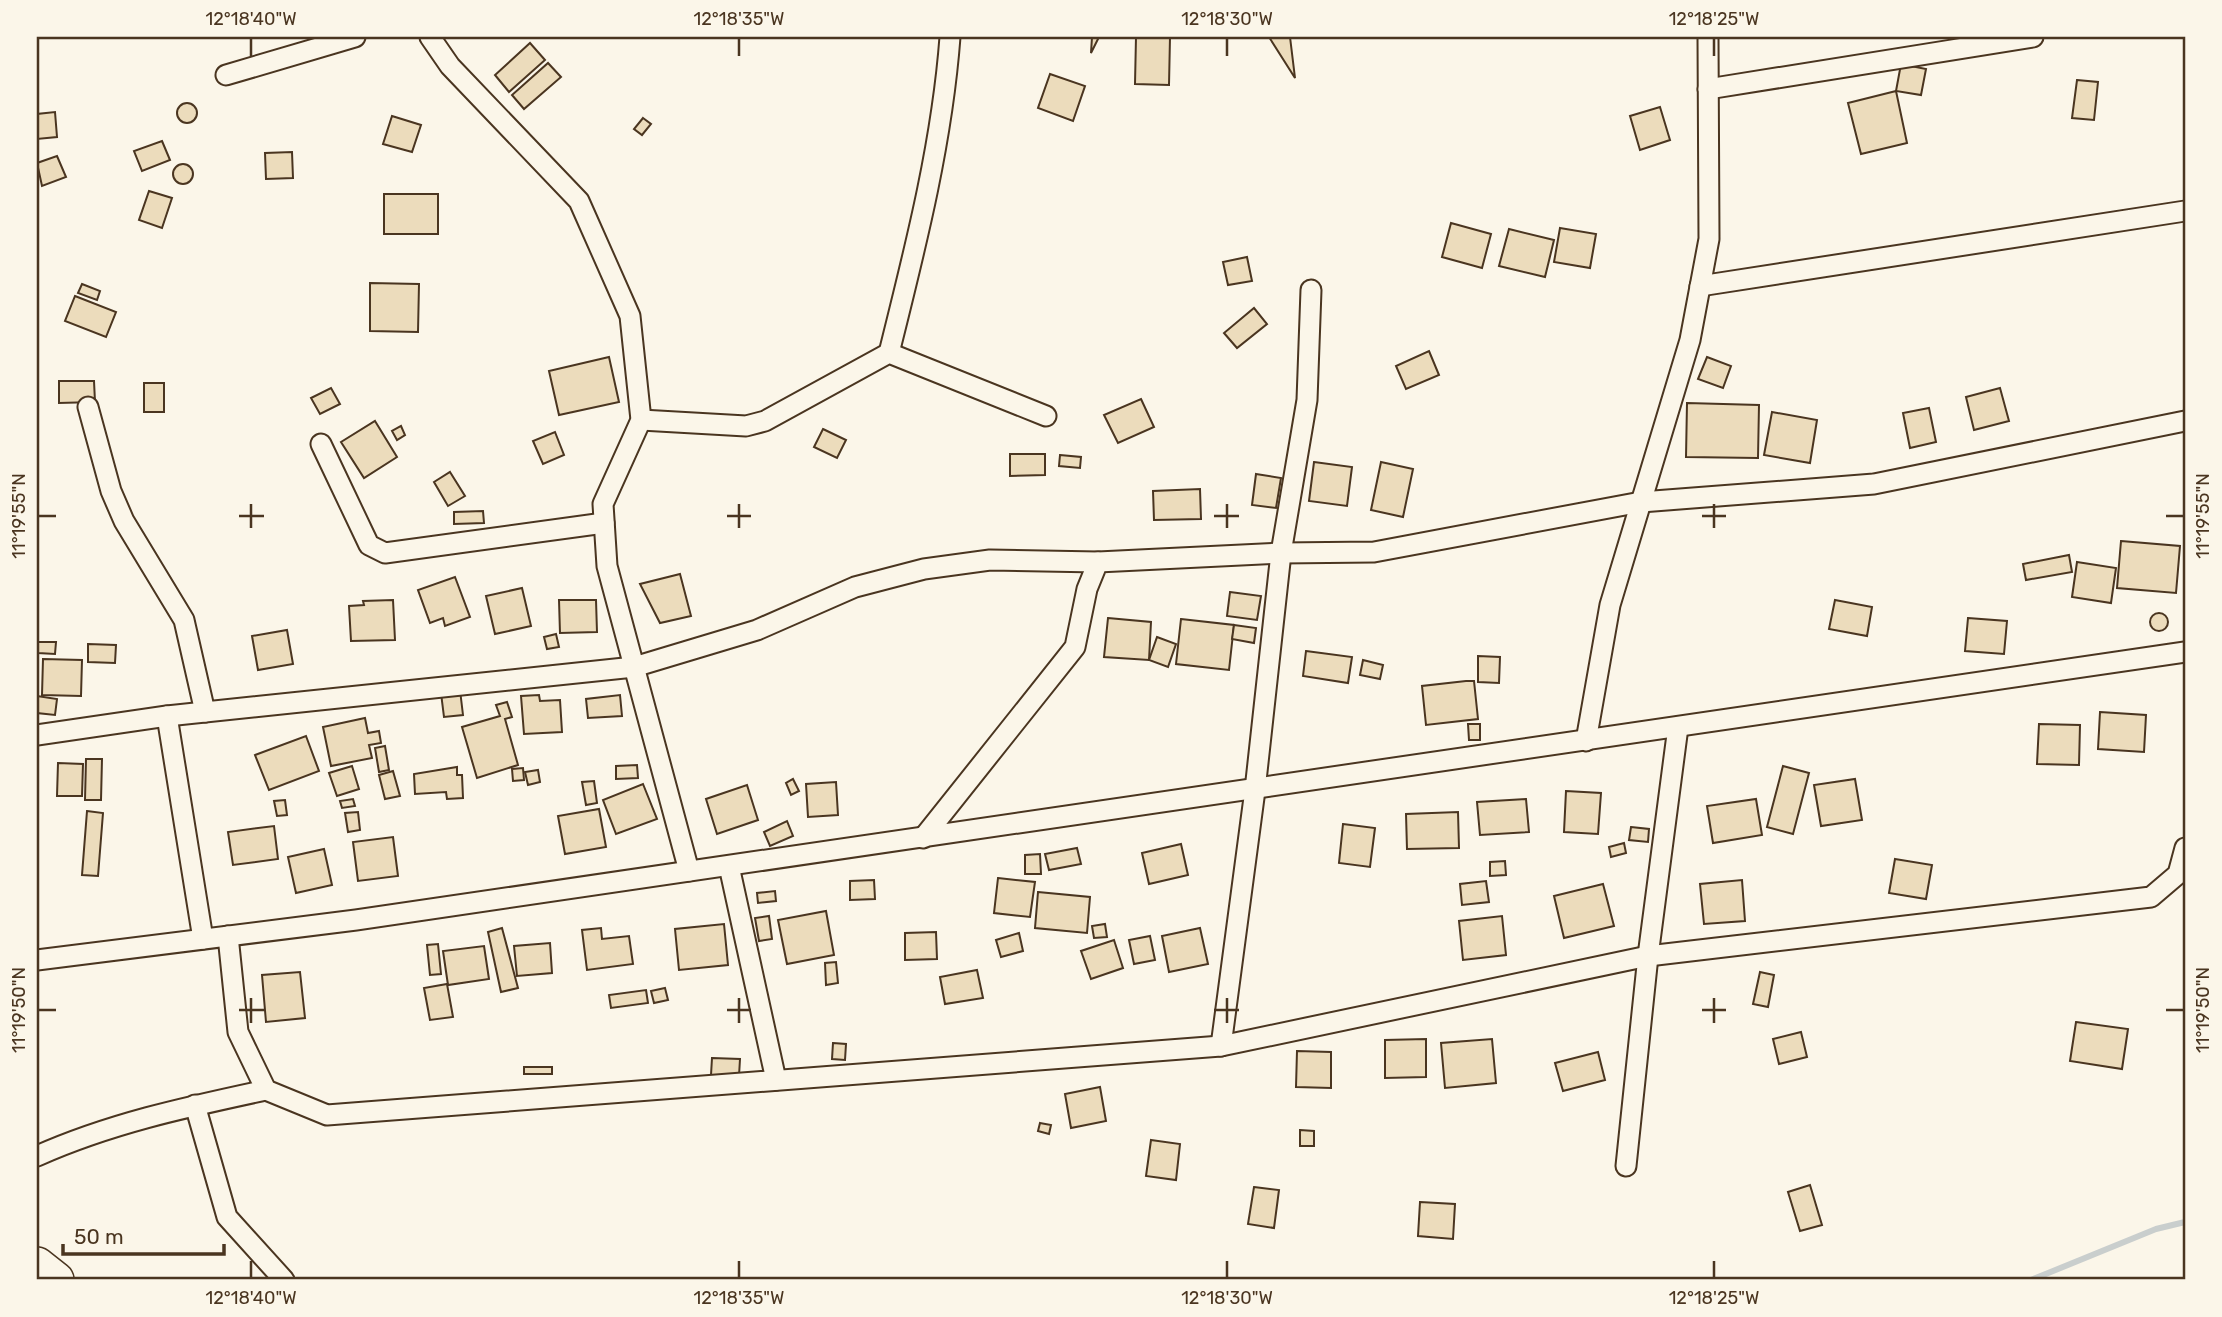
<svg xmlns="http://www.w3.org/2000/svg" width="2222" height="1317" font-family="Rubik,sans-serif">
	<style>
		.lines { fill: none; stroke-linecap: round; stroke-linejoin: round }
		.stream { stroke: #c9cecd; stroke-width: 6 }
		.building { fill: #ecdcbc; stroke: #4a3520; stroke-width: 2 }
		.street-casing { stroke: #4a3520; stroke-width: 23 }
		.highway-casing { stroke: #4a3520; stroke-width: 38 }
		.street { stroke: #fbf6e9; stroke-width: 19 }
		.highway { stroke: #fbf6e9; stroke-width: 35 }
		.ticks { fill: none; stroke: #4a3520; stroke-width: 2.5 }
		.neatline { fill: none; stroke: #4a3520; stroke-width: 2.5 }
		.ticks-label { font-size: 18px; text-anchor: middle; fill: #4a3520 }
	</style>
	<rect width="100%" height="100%" fill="#fbf6e9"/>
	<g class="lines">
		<polyline class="stream" points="2031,1280 2156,1229 2185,1222"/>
	</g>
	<g class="building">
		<polygon points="1092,37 1099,37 1091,53"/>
		<polygon points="1136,37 1170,37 1169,85 1135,84"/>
		<polygon points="1269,37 1290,37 1295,78"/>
		<polygon points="530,43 545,60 509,92 495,75"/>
		<polygon points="548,63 561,77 524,109 512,95"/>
		<polygon points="1901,64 1926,69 1921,95 1896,91"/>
		<polygon points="1050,74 1085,86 1073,121 1038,108"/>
		<polygon points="2077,80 2098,82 2094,120 2072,118"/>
		<polygon points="1896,91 1907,143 1861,154 1848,103"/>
		<circle cx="187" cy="113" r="10"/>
		<polygon points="1660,107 1670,140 1640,150 1630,116"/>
		<polygon points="55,112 57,137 37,139 37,114"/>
		<polygon points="392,116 421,125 412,152 383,144"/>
		<polygon points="643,118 651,124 642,135 634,129"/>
		<polygon points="162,141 170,160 142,171 134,151"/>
		<polygon points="292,152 293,178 266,179 265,153"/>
		<polygon points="57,156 66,177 42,186 37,163"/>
		<circle cx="183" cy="174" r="10"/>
		<polygon points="149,191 172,198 162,228 139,220"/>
		<rect x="384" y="194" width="54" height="40"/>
		<polygon points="1451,223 1491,234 1482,268 1442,257"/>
		<polygon points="1560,228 1596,234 1590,268 1554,262"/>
		<polygon points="1509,229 1554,240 1545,277 1499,266"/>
		<polygon points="1247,257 1252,281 1228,285 1223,262"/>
		<polygon points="370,283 419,284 418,332 370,331"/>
		<polygon points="82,284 100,291 97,300 78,293"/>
		<polygon points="75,296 116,312 106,337 65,321"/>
		<polygon points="1254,308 1267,324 1237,348 1224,333"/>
		<polygon points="1429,351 1439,375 1406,389 1396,366"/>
		<polygon points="609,357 619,402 559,415 549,371"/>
		<polygon points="1707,357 1731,366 1723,388 1698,379"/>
		<polygon points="59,381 94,381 95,402 59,403"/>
		<rect x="144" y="383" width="20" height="29"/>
		<polygon points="331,388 340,404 320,414 311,398"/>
		<polygon points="2000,388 2009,421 1974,430 1966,397"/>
		<polygon points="1141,399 1154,427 1118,443 1104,415"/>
		<polygon points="1687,403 1759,405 1758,458 1686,457"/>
		<polygon points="1929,408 1936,442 1910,448 1903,413"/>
		<polygon points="1772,412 1817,420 1810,463 1764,455"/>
		<polygon points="375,421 397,457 364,478 341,442"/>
		<polygon points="401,426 405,435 397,440 392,431"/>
		<polygon points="823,429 846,440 837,458 814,447"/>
		<polygon points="555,432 564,455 543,464 533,441"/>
		<polygon points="1010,454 1045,454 1045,475 1010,476"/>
		<polygon points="1060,455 1081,457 1080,468 1059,466"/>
		<polygon points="1314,462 1352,467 1347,506 1309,501"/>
		<polygon points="1381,462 1413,469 1403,517 1371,510"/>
		<polygon points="450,472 465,496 448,506 434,482"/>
		<polygon points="1256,474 1281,478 1276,508 1252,505"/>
		<polygon points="1200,489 1201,519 1154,520 1153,491"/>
		<polygon points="483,511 484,523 454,524 454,512"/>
		<polygon points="2121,541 2180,546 2176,593 2117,588"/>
		<polygon points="2069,555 2072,572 2026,580 2023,564"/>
		<polygon points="2077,562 2116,568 2111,603 2072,597"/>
		<polygon points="680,574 691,616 660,623 640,584"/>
		<polygon points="455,577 470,617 445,626 443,618 430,623 418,590"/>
		<polygon points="522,588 531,626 495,634 486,596"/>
		<polygon points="1230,592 1261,596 1257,620 1227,616"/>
		<polygon points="393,600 395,640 351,641 349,606 364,605 363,601"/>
		<polygon points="559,600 596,600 597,632 560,633"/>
		<polygon points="1835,600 1872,607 1867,636 1829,629"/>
		<circle cx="2159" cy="622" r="9"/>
		<polygon points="1108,618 1151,622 1149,660 1104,657"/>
		<polygon points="1968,618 2007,621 2004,654 1965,651"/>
		<polygon points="1181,619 1234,625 1229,670 1176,664"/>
		<polygon points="1234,625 1256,628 1254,643 1232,639"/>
		<polygon points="287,630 293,664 258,670 252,636"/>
		<polygon points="556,634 559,647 547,649 544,637"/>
		<polygon points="1157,637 1176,644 1168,667 1149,660"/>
		<polygon points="38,642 56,642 55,654 38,653"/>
		<polygon points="88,644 116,645 115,663 88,662"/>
		<polygon points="1306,651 1352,657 1348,683 1303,676"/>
		<polygon points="1478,656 1500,657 1499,683 1478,682"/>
		<polygon points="43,659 82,660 81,696 42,695"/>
		<polygon points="1363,660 1383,665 1380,679 1360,675"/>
		<polygon points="1466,681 1474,681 1478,719 1426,725 1422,686"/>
		<polygon points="460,690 463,715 444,717 441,693"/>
		<polygon points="539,695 540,701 560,700 562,732 524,734 521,696"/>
		<polygon points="620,695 622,716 588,718 586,699"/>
		<polygon points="37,696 57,699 55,715 37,713"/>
		<polygon points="507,702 512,717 505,719 518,765 477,778 462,727 500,716 496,705"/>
		<polygon points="2100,712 2146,715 2144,752 2098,749"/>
		<polygon points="365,718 368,733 379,731 381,743 369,745 372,758 331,766 323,727"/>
		<polygon points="1468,724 1480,724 1480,740 1469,740"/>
		<polygon points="2039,724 2080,725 2079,765 2037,764"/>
		<polygon points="306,736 319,771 269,790 255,755"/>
		<polygon points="385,746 389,770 379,772 375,748"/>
		<polygon points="86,759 102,759 101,800 85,800"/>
		<polygon points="58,763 83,764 82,796 57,796"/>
		<polygon points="637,765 638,778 616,779 616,766"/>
		<polygon points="352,766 359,789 337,796 329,773"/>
		<polygon points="1783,766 1809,773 1793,834 1767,827"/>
		<polygon points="457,767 457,775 462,775 463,798 447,799 446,792 415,794 414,774"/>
		<polygon points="523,768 524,780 513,781 512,769"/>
		<polygon points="538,770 540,782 528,785 525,772"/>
		<polygon points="393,771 400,796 385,799 379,775"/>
		<polygon points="793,779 799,791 791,795 786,783"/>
		<polygon points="1855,779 1862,820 1821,826 1814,785"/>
		<polygon points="594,781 597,803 586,805 582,782"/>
		<polygon points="836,782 838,815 808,817 806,784"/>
		<polygon points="643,784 657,819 616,834 603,800"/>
		<polygon points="747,785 758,820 717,834 706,799"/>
		<polygon points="1566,791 1601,793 1598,834 1564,832"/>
		<polygon points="353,799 355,806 342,808 340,801"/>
		<polygon points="1526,799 1529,832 1480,835 1477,802"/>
		<polygon points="1756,799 1762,835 1713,843 1707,806"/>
		<polygon points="285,800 287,815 277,816 274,801"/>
		<polygon points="599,809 606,847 565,854 558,816"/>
		<polygon points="87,811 103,813 98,876 82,875"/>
		<polygon points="358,812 360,830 348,832 345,813"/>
		<polygon points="1458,812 1459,848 1407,849 1406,814"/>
		<polygon points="787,821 793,836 770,846 764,832"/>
		<polygon points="1343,824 1375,828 1370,867 1339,863"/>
		<polygon points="274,826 278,859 233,865 228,832"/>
		<polygon points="1631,827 1649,829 1648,842 1629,840"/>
		<polygon points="393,837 398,876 358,881 353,842"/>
		<polygon points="1624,843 1626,853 1611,857 1609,847"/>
		<polygon points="1181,844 1188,875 1149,884 1142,853"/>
		<polygon points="1077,848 1081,864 1049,870 1045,854"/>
		<polygon points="324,849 332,885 296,893 288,857"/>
		<polygon points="1040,854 1041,874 1025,874 1025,855"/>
		<polygon points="1895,859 1932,865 1926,899 1889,893"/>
		<polygon points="1505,861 1506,875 1490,876 1490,862"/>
		<polygon points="998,878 1035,882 1030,917 994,913"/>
		<polygon points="874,880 875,899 850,900 850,881"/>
		<polygon points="1742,880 1745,921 1704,924 1700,884"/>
		<polygon points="1486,881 1489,902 1462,905 1460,884"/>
		<polygon points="1603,884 1614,926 1564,938 1554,896"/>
		<polygon points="775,891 776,901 758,903 757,893"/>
		<polygon points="1038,892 1090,897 1087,933 1035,928"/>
		<polygon points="826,911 834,955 787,964 778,920"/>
		<polygon points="769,916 772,939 759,941 755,918"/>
		<polygon points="1502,916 1506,955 1463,960 1459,921"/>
		<polygon points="724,924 728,965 679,970 675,929"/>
		<polygon points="1105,924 1107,937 1094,938 1092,926"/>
		<polygon points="502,928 518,988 501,992 488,932"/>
		<polygon points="601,928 602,939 629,936 633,964 587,970 582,930"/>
		<polygon points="1200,928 1208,964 1169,972 1162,936"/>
		<polygon points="936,932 937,959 905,960 905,933"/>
		<polygon points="1019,933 1023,951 1001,957 996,940"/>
		<polygon points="1150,936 1155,960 1134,964 1129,940"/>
		<polygon points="1114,940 1123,968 1091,979 1081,951"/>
		<polygon points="550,943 552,973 517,976 514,946"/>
		<polygon points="438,944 441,974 430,975 427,945"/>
		<polygon points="484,946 489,979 448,985 443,951"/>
		<polygon points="836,962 838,983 826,985 825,963"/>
		<polygon points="977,970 983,998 945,1004 940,977"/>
		<polygon points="300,972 305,1018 266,1022 262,975"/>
		<polygon points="1760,972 1774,975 1768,1007 1753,1004"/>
		<polygon points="447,984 453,1017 430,1020 424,988"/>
		<polygon points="665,988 668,1000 654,1003 651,991"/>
		<polygon points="646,990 648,1003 611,1008 609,995"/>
		<polygon points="2076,1022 2128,1029 2122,1069 2070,1061"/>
		<polygon points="1801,1032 1807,1057 1779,1064 1773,1039"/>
		<polygon points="1426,1039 1426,1077 1385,1078 1385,1040"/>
		<polygon points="1492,1039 1496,1083 1445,1088 1441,1043"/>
		<polygon points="833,1043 846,1044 845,1060 832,1059"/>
		<polygon points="1297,1051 1331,1052 1331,1088 1296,1087"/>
		<polygon points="1598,1052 1605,1080 1563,1091 1555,1063"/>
		<polygon points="712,1058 740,1059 739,1076 711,1075"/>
		<rect x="524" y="1067" width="28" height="7"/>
		<polygon points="1100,1087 1106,1121 1071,1128 1065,1094"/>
		<polygon points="1040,1123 1051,1125 1049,1134 1038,1131"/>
		<polygon points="1300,1130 1314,1131 1314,1146 1300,1146"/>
		<polygon points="1151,1140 1180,1144 1176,1180 1146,1176"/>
		<polygon points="1810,1185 1822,1225 1800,1231 1788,1192"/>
		<polygon points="1254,1187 1279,1190 1274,1228 1248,1224"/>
		<polygon points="1420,1202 1455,1204 1453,1239 1418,1236"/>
	</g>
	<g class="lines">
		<g class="street-casing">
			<g id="street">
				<polyline points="430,37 450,66 579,201 630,316 641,420 603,504 607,566 689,871"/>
				<polyline points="226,75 355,37"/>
				<polyline points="1708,89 2033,37"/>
				<polyline points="1700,286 2185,211"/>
				<path d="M889,353C915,249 942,144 950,37"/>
				<polyline points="88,407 111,491 124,521 184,620 205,712"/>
				<polyline points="641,420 746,426 765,421 889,353 1046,416"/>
				<polyline points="321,444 369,545 385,553 604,523"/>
				<polyline points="167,716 203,939"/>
				<polyline points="37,735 167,716 634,667 757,630 855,587 924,569 990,560 1098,562"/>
				<polyline points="1586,741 1610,605 1690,340 1709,239 1708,37"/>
				<polyline points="923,838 1075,647 1087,589 1098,562 1281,553 1374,552 1641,502 1874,484 2185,421"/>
				<polyline points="729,866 776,1080"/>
				<polyline points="228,936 238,1032 266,1090 327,1115 1221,1046 1648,956 2151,897 2178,874 2185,848"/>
				<polyline points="37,960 356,920 2185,652"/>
				<polyline points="1221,1046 1255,790 1281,553 1307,400 1311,290"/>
				<polyline points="195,1105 227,1217 284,1280"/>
				<path d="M37,1156C111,1123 187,1107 266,1090"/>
				<polyline points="1626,1166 1648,956 1678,727"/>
			</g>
		</g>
		<g class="highway-casing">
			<polyline id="highway" points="37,1265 56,1280"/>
		</g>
		<use href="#street" class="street"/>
		<use href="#highway" class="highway"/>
	</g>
	<path class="ticks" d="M251,38V56M739,38V56M1227,38V56M1714,38V56M251,504V528M739,504V528M1227,504V528M1714,504V528M38,516H56M239,516H264M727,516H751M1214,516H1239M1702,516H1726M2166,516H2184M251,998V1023M739,998V1023M1227,998V1023M1714,998V1023M38,1010H56M239,1010H264M727,1010H751M1214,1010H1239M1702,1010H1726M2166,1010H2184M251,1261V1278M739,1261V1278M1227,1261V1278M1714,1261V1278"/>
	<rect width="2222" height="1317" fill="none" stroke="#fbf6e9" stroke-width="77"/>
	<path d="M63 1244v10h161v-10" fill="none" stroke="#4a3520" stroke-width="3.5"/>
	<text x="74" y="1244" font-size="21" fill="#4a3520" stroke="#fbf6e9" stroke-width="5" paint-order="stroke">50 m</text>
	<rect x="38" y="38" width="2146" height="1240" class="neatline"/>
	<g class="ticks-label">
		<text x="251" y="25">12°18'40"W</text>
		<text x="739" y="25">12°18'35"W</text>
		<text x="1227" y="25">12°18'30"W</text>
		<text x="1714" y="25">12°18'25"W</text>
		<text transform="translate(19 516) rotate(-90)" y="6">11°19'55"N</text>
		<text transform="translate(2203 516) rotate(-90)" y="6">11°19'55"N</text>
		<text transform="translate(19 1010) rotate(-90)" y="6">11°19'50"N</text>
		<text transform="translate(2203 1010) rotate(-90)" y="6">11°19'50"N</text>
		<text x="251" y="1304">12°18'40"W</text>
		<text x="739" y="1304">12°18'35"W</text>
		<text x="1227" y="1304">12°18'30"W</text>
		<text x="1714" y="1304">12°18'25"W</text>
	</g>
</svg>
